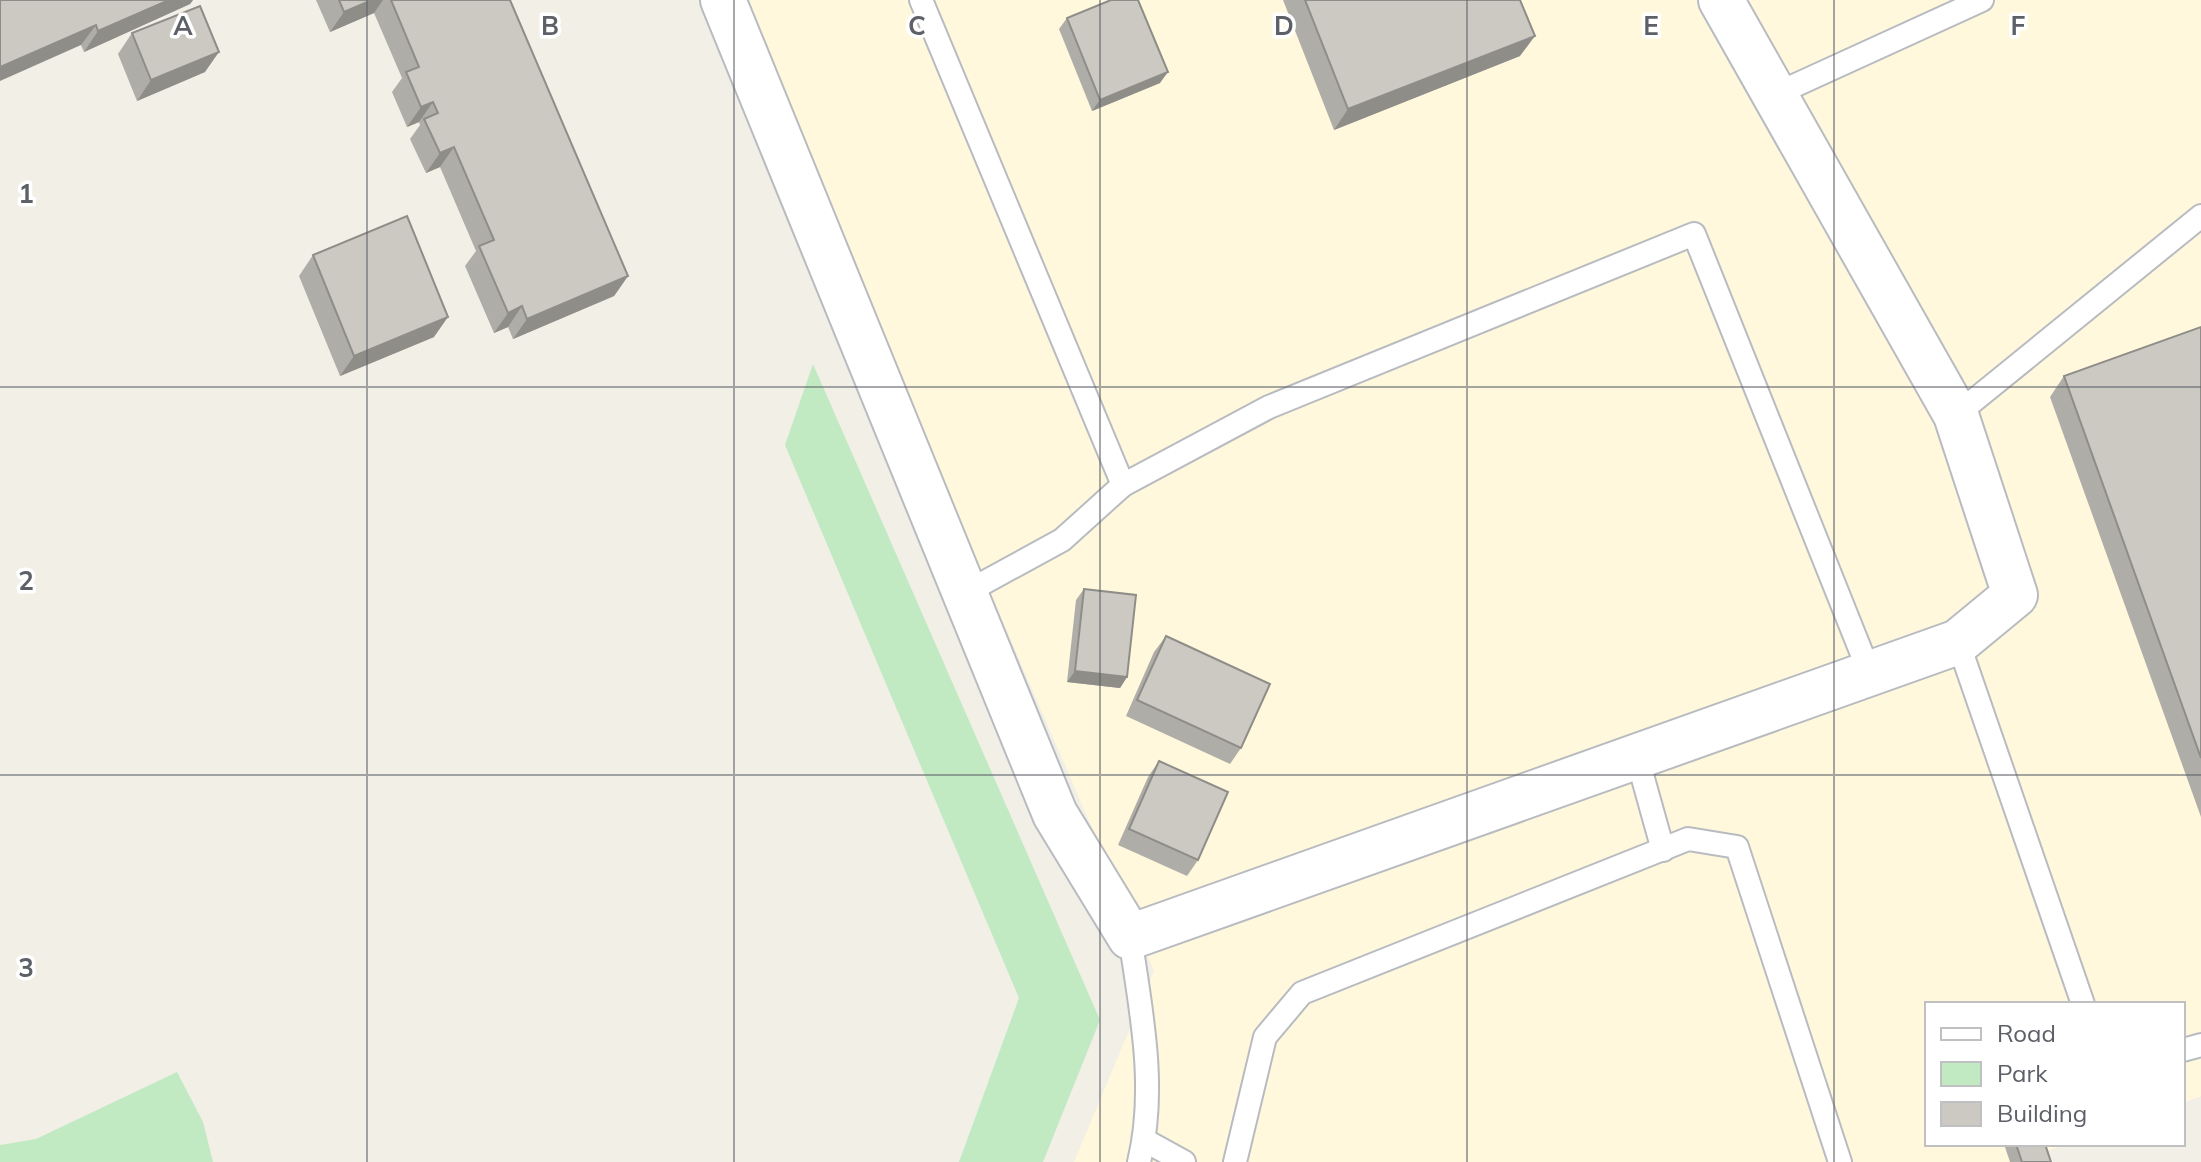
<svg xmlns="http://www.w3.org/2000/svg" width="2201" height="1162" font-family="Mulish,sans-serif">
	<style>
		.commercial { fill: #fff8dd }
		.green { fill: #c1eac2 }
		.lines { fill: none; stroke-linecap: round; stroke-linejoin: round }
		.service-casing { stroke: #b8bbc0; stroke-width: 26 }
		.minor-casing { stroke: #b8bbc0; stroke-width: 48 }
		.service { stroke: #fff; stroke-width: 22 }
		.minor { stroke: #fff; stroke-width: 44 }
		.wall { fill: #afada8 }
		.shaded-wall { fill: #8f8d88 }
		.building { fill: #ccc9c3; stroke: #8f8d88; stroke-width: 2 }
		.grid { fill: none; stroke: #5d6167; stroke-width: 2; stroke-opacity: 0.55 }
		.grid-label { font-size: 26px; text-anchor: middle; font-weight: bold; fill: #5d6167; stroke: #fff; stroke-width: 7; stroke-linejoin: round; paint-order: stroke }
	</style>
	<rect width="100%" height="100%" fill="#f1efe6"/>
	<polygon class="commercial" points="734,0 2201,0 2201,1096 2183,1103 2183,1004 1927,1004 1927,1144 2067,1144 2016,1162 1074,1162 1154,971"/>
	<g class="green">
		<polygon points="813,364 1100,1020 1043,1162 959,1162 1019,998 785,445"/>
		<polygon points="177,1072 203,1122 213,1162 0,1162 0,1145 36,1139"/>
	</g>
	<g class="lines">
		<g class="service-casing">
			<g id="service">
				<polyline points="921,0 1123,485 1062,540 965,593"/>
				<polyline points="1774,95 1982,0"/>
				<polyline points="1956,415 2201,216"/>
				<polyline points="1123,485 1269,407 1694,234 1870,674"/>
				<polyline points="1958,642 2083,1004"/>
				<polyline points="1637,757 1663,850"/>
				<path d="M1130,937C1141,1011 1157,1088 1139,1162"/>
				<polyline points="2183,1050 2201,1045"/>
				<polyline points="1144,1140 1184,1162"/>
				<polyline points="1235,1162 1265,1037 1302,993 1688,839 1737,847 1840,1162"/>
			</g>
		</g>
		<g class="minor-casing">
			<polyline id="minor" points="723,0 1055,814 1130,937 1958,642 2015,595 1956,415 1721,0"/>
		</g>
		<use href="#service" class="service"/>
		<use href="#minor" class="minor"/>
	</g>
	<g class="wall">
		<polygon points="0,0 193,0 190,4 84,52 81,45"/>
		<polygon points="316,0 510,0 628,276 614,296 513,339 508,327 494,333 465,266 476,251 440,167 426,173 410,139 420,125 419,122 407,127 392,92 402,78 374,13 330,32"/>
		<polygon points="1283,0 1520,0 1520,56 1334,130"/>
		<polygon points="1067,18 1160,83 1092,111 1059,29"/>
		<polygon points="132,33 205,72 137,101 118,54"/>
		<polygon points="313,255 434,337 340,376 299,276"/>
		<polygon points="2201,327 2201,817 2050,397 2064,376"/>
		<polygon points="1084,589 1127,677 1120,688 1067,682 1076,600"/>
		<polygon points="1166,636 1241,748 1230,764 1126,716 1154,652"/>
		<polygon points="1159,761 1198,860 1187,876 1118,845 1148,777"/>
		<polygon points="2004,1144 2045,1144 2051,1162 2010,1162"/>
	</g>
	<g class="shaded-wall">
		<polygon points="169,0 193,0 190,4 84,52 98,31"/>
		<polygon points="372,0 383,0 374,13 330,32 344,12"/>
		<polygon points="96,25 81,45 0,81 0,67"/>
		<polygon points="1535,36 1520,56 1334,130 1348,109"/>
		<polygon points="219,52 205,72 137,101 151,80"/>
		<polygon points="1168,72 1160,83 1092,111 1100,100"/>
		<polygon points="433,102 419,122 407,127 421,107"/>
		<polygon points="454,147 440,167 426,173 440,153"/>
		<polygon points="628,276 614,296 513,339 527,319"/>
		<polygon points="522,306 508,327 494,333 508,313"/>
		<polygon points="448,317 434,337 340,376 354,356"/>
		<polygon points="1075,671 1127,677 1120,688 1067,682"/>
	</g>
	<g class="building">
		<polygon points="0,0 169,0 98,31 96,25 0,67"/>
		<polygon points="339,0 372,0 344,12"/>
		<polygon points="391,0 510,0 628,276 527,319 522,306 508,313 479,246 494,240 454,147 440,153 424,119 438,113 433,102 421,107 406,72 419,67"/>
		<polygon points="1111,0 1138,0 1168,72 1100,100 1067,18"/>
		<polygon points="1305,0 1520,0 1535,36 1348,109"/>
		<polygon points="200,6 219,52 151,80 132,33"/>
		<polygon points="407,216 448,317 354,356 313,255"/>
		<polygon points="2201,327 2201,758 2064,376"/>
		<polygon points="1084,589 1136,595 1127,677 1075,671"/>
		<polygon points="1166,636 1270,684 1241,748 1137,700"/>
		<polygon points="1159,761 1228,792 1198,860 1129,829"/>
		<polygon points="2016,1144 2045,1144 2051,1162 2022,1162"/>
	</g>
	<path class="grid" d="M367,0V1162M734,0V1162M1100,0V1162M1467,0V1162M1834,0V1162M0,387H2201M0,775H2201"/>
	<g class="grid-label">
		<text x="183" y="35">A</text>
		<text x="550" y="35">B</text>
		<text x="917" y="35">C</text>
		<text x="1284" y="35">D</text>
		<text x="1651" y="35">E</text>
		<text x="2018" y="35">F</text>
		<text x="26" y="203">1</text>
		<text x="26" y="590">2</text>
		<text x="26" y="977">3</text>
	</g>
	<rect x="1925" y="1002" width="260" height="144" fill="#ffffff" stroke="#bec0c2" stroke-width="2"/>
	<rect x="1941" y="1028" width="40" height="12" fill="#ffffff" stroke="#bec0c2" stroke-width="2"/>
	<text x="1997" y="1042" font-size="24" fill="#5d6167">Road</text>
	<rect x="1941" y="1062" width="40" height="24" fill="#c1eac2" stroke="#bec0c2" stroke-width="2"/>
	<text x="1997" y="1082" font-size="24" fill="#5d6167">Park</text>
	<rect x="1941" y="1102" width="40" height="24" fill="#ccc9c3" stroke="#bec0c2" stroke-width="2"/>
	<text x="1997" y="1122" font-size="24" fill="#5d6167">Building</text>
</svg>
